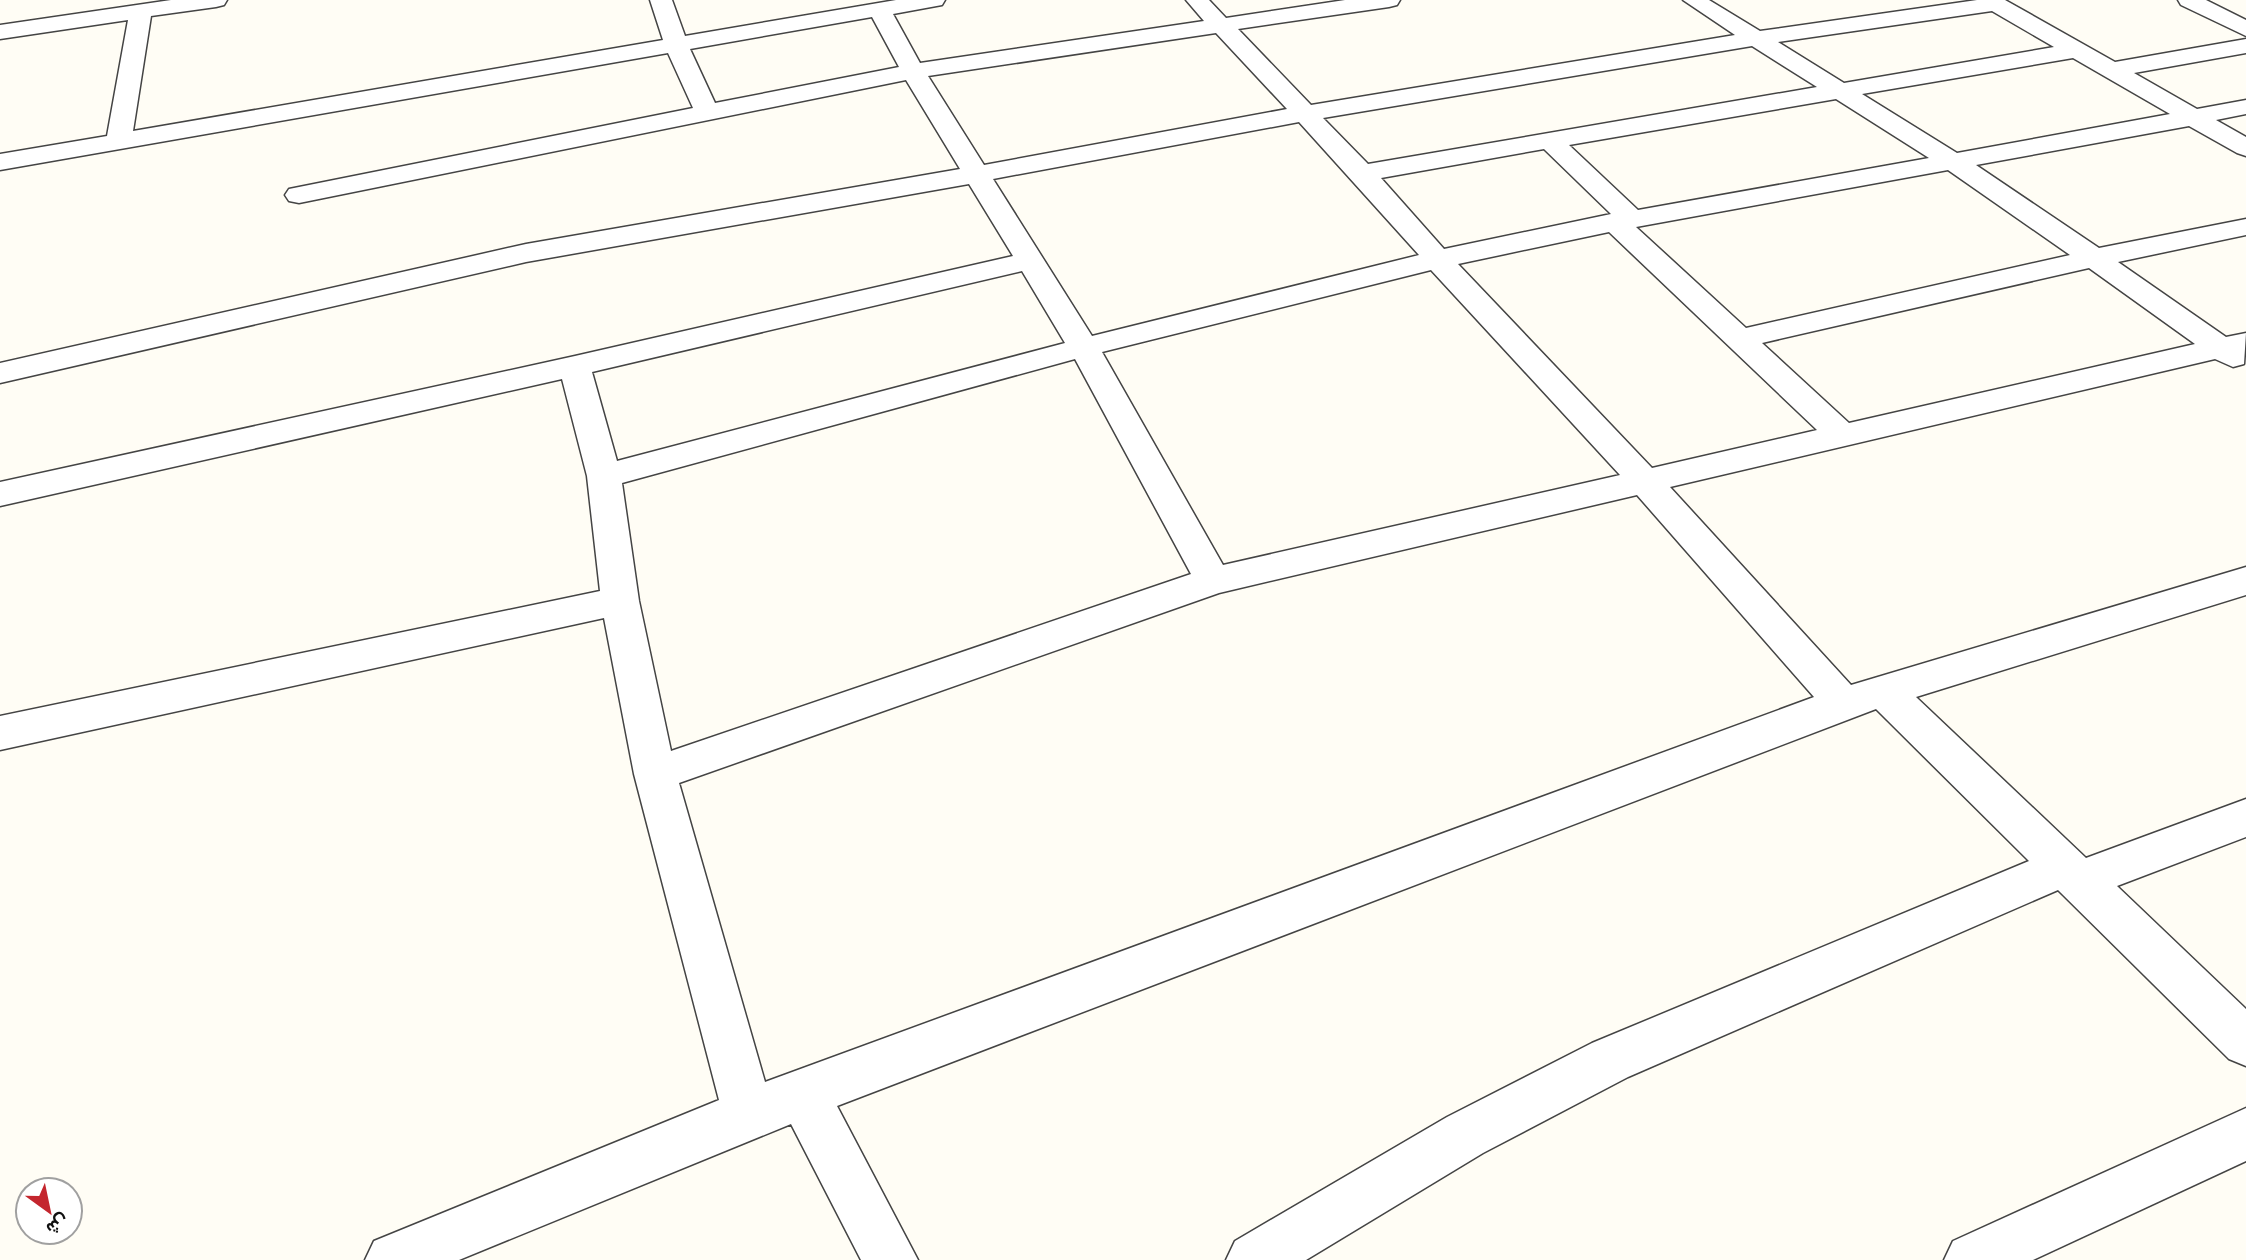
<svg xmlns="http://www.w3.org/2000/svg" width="2246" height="1260" font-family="'Source Serif 4',Vazirmatn,serif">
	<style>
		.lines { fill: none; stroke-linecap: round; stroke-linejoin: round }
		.street-casing { stroke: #444; stroke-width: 3 }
		.street { fill: #fff; fill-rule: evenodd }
	</style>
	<rect width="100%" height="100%" fill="#fffdf5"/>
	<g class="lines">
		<g class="street-casing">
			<g id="street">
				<path d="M171,0H227L224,5L216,7L151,16L133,131L663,40L650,0H672L685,36L896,0H945L942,5L893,14L920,63L1204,21L1186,0H1209L1226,18L1345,0H1400L1397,5L1389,7L1238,29L1311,105L1735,35L1683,0H1709L1760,31L1977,0H2005L2115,62L2246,39V53L2134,73L2197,109L2246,100V114L2216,120L2246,137V156L2237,153L2189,126L1976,165L2099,248L2246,219V235L2118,262L2226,337L2246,333L2244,364L2233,367L2215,359L1670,487L1851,685L2246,567V595L1916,697L2086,858L2246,799V837L2117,886L2246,1009V1066L2229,1059L2058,890L1628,1077L1483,1153L1306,1260H1226L1235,1241L1447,1117L1592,1043L2029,861L1876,709L837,1106L918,1260H861L791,1124L459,1260H365L374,1241L719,1100L634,774L604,618L0,750V716L600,591L587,476L562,379L0,506V482L575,356L1013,256L969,184L526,262L0,383V363L526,244L960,169L906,80L299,203L289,201L285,195L289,189L299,187L693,108L668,53L0,170V154L107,136L128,20L0,39V25ZM1992,11L2054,47L1844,83L1778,42ZM872,17L899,67L715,103L690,49ZM1216,33L1287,109L984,165L928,76ZM1752,46L1817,87L1368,164L1323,118ZM2073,58L2170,114L1957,153L1862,94ZM1836,99L1929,158L1638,210L1569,145ZM1299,122L1419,255L1092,336L993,179ZM1544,149L1611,214L1444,249L1381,178ZM1948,170L2070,255L1746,328L1636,227ZM1609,232L1817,430L1652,468L1458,264ZM2089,268L2195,344L1849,423L1762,343ZM1431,270L1620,475L1223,565L1102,352ZM1022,271L1065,343L617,461L592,372ZM1075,359L1191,574L671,751L639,601L622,483ZM1637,495L1814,697L765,1082L679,783L1219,593Z"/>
				<polygon points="2178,0 2206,0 2246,20 2246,36 2181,5"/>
				<polygon points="2246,1108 2246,1161 2033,1260 1944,1260 1953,1241"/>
			</g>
		</g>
		<use href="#street" class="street"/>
	</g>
	<g transform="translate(49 1211) rotate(147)"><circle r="33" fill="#ffffff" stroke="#a0a0a0" stroke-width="2"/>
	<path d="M0-5L12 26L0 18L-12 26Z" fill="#c4262e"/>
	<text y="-10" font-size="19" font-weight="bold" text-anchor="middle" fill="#111111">ش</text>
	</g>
</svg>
